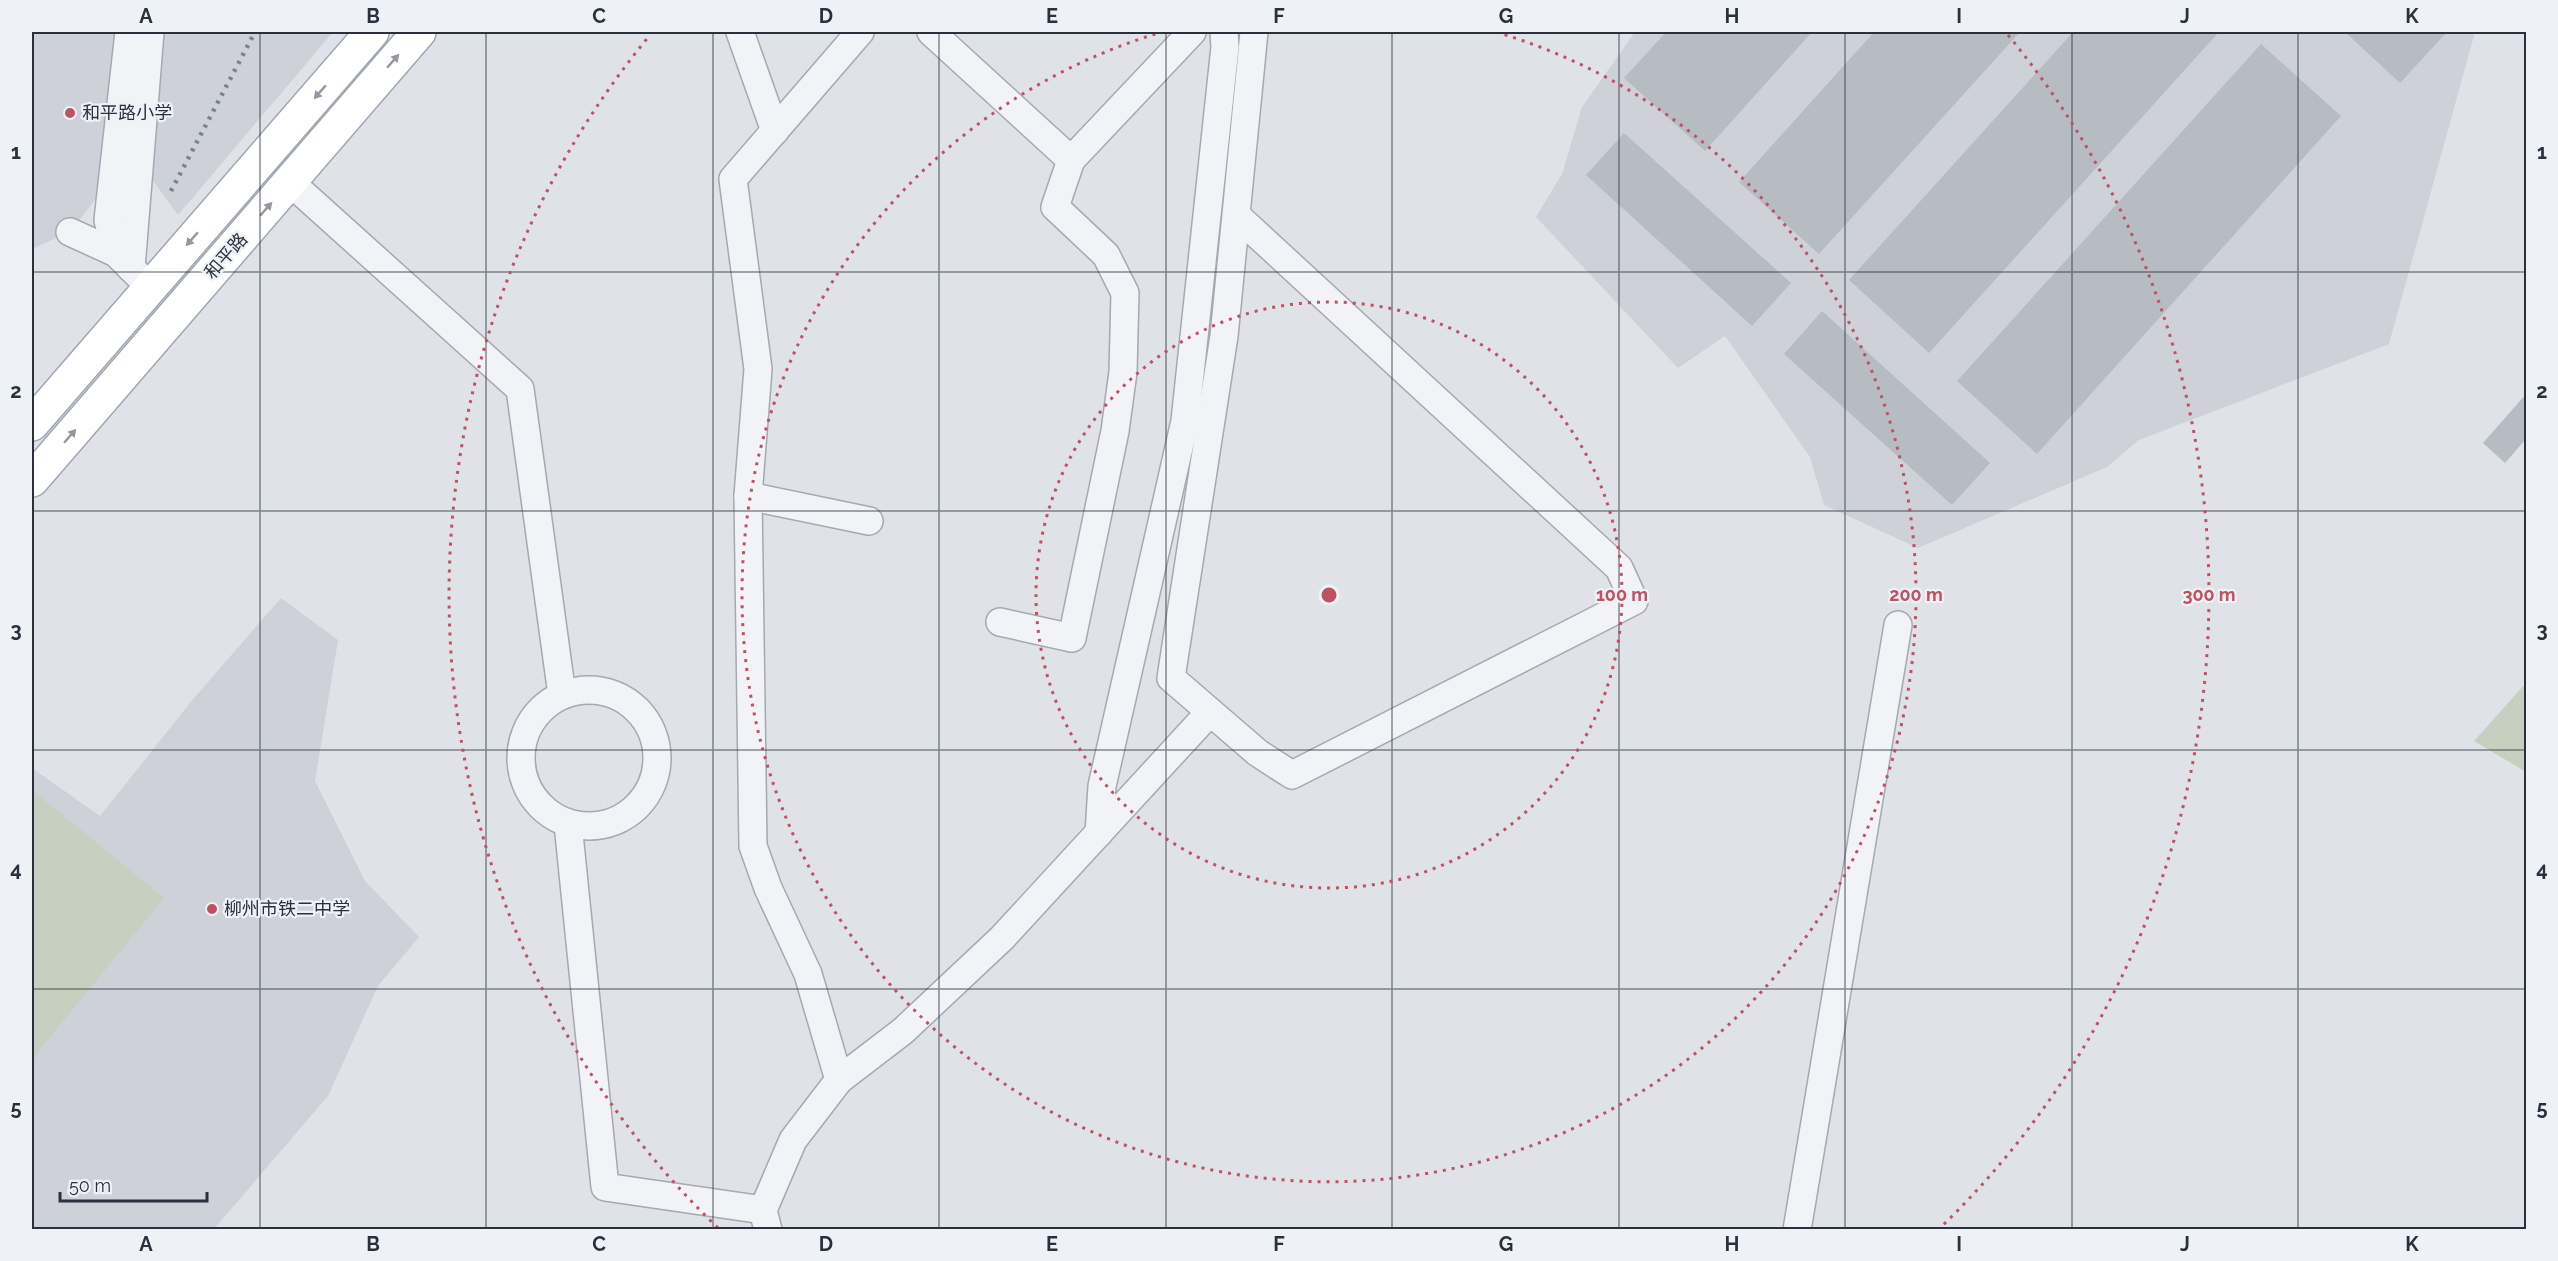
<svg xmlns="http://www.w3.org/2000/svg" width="2558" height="1261" font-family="Raleway,'Noto Sans SC',sans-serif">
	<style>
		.built { fill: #ced1d8 }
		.green { fill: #c5d0c1 }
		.building { fill: #b7bcc3 }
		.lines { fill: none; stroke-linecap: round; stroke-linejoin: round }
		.minor-casing { stroke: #a5a9b0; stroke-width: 30 }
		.major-casing { stroke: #a0a7b1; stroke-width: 36 }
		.minor { stroke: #f1f3f6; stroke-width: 27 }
		.major { stroke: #fff; stroke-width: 33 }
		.rail { stroke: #7a828f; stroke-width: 4.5; stroke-dasharray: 3 6; stroke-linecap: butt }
		.oneway { fill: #94989e }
		.grid { fill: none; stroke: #2a313c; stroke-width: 1.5; stroke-opacity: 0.55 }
		.ring { fill: none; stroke: #bf5162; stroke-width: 3; stroke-dasharray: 3 6 }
		.poi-dot { fill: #bf5162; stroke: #eef1f5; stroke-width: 2 }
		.labels { text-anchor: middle; stroke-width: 4.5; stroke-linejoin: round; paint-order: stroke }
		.poi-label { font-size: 18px; fill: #2a313c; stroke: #eef1f5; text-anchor: start }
		.street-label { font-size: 18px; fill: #2a313c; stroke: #eef1f5 }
		.centre { fill: #bf5162; stroke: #eef1f5; stroke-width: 3 }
		.ring-label { font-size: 18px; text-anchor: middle; font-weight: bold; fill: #bf5162; stroke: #eef1f5; stroke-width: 4.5; stroke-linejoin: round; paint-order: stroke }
		.neatline { fill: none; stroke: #2a313c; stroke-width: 2 }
		.grid-label { font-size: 20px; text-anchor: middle; font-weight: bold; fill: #2a313c }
	</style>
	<rect width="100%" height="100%" fill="#dfe2e7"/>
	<g class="built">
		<polygon points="32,32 333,32 178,215 135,156 99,195 70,232 32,249"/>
		<polygon points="1635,32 2475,32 2389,344 2139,440 2107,467 1918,548 1824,505 1810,457 1725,336 1678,368 1536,217 1562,174 1582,107"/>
		<polygon points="281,598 338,640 315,781 365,881 419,937 378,986 328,1096 214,1229 32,1229 32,768 100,816 194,698"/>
	</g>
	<g class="green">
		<polygon points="2526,683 2526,772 2474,741"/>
		<polygon points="32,790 164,898 32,1059"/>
	</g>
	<g class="building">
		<polygon points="1666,32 1812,32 1705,151 1624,78"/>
		<polygon points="1874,32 2020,32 1819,254 1739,182"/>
		<polygon points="2073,32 2219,32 1929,353 1849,280"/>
		<polygon points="2345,32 2447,32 2400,83"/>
		<polygon points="2261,44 2341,116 2037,454 1957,381"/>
		<polygon points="1624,133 1791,283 1752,326 1586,175"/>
		<polygon points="1822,311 1990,463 1952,505 1784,354"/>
		<polygon points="2526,394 2526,439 2505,463 2483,443"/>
	</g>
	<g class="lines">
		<g class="minor-casing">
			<g id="minor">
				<polyline points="129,32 108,220 116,253 150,287"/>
				<polyline points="740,32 775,131"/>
				<polyline points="931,32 1071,160"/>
				<polyline points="290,182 520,389 562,695"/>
				<polyline points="1236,215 1619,568 1634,601 1292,775 1258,753 1171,678 1224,336 1254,32"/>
				<polyline points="70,232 116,253"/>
				<polyline points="131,268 150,32"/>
				<polyline points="748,496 869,521"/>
				<polyline points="1000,622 1072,638 1115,431 1123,372 1125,293 1106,255 1055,207 1071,160 1192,32"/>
				<circle cx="589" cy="758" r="68"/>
				<polyline points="568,824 605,1187 763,1210"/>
				<polyline points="1099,833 1102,786 1185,421 1225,47 1224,32"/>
				<polyline points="839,1080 808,974 768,888 753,846 748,496 758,369 733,179 860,32"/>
				<polyline points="768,1230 763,1210 793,1140 839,1080 903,1031 1002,938 1210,712"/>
				<polyline points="1797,1230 1898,625"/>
			</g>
		</g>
		<g class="major-casing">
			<g id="major">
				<polyline points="32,424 372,32"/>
				<polyline points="32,480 419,32"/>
			</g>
		</g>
		<use href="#minor" class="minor"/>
		<use href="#major" class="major"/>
		<polyline class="rail" points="171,191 255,32"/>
	</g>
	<defs><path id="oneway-solid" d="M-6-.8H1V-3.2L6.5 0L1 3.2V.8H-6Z" transform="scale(1.5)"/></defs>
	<g class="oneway">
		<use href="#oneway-solid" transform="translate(393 61) rotate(-49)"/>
		<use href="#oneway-solid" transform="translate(320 92) rotate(131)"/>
		<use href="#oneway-solid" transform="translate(266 209) rotate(-49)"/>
		<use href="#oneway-solid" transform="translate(192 239) rotate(131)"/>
		<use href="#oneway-solid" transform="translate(70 436) rotate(-49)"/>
	</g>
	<path class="grid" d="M260,32V1230M486,32V1230M713,32V1230M939,32V1230M1166,32V1230M1392,32V1230M1619,32V1230M1845,32V1230M2072,32V1230M2298,32V1230M32,272H2526M32,511H2526M32,750H2526M32,989H2526"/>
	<g class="ring">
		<circle cx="1329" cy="595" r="293"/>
		<path d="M1496 32A587 587 0 1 1 1162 32"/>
		<path d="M718 1228A880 880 0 0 1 650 35M2008 35A880 880 0 0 1 1940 1228"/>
	</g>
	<g class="poi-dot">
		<circle cx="70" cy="113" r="6"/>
		<circle cx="212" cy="909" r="6"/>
	</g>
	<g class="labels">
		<g class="poi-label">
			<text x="82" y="119">和平路小学</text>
			<text x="224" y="915">柳州市铁二中学</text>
		</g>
		<g class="street-label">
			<text transform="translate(226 256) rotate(-49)" y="6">和平路</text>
		</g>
	</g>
	<circle cx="1329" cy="595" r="9" class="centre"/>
	<g class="ring-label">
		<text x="1622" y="601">100 m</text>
		<text x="1916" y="601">200 m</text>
		<text x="2209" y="601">300 m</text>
	</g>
	<rect width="2558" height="1261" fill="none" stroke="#eef1f5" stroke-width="66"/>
	<path d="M60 1192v9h147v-9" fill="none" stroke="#2a313c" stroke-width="3"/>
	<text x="69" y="1192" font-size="18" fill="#2a313c" stroke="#eef1f5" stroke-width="4.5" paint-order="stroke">50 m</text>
	<rect x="33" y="33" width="2492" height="1195" class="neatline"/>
	<g class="grid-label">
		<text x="146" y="23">A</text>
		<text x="373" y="23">B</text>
		<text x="599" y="23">C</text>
		<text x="826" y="23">D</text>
		<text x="1052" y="23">E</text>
		<text x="1279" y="23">F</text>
		<text x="1506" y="23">G</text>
		<text x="1732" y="23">H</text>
		<text x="1959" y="23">I</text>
		<text x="2185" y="23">J</text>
		<text x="2412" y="23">K</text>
		<text x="16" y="159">1</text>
		<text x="2542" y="159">1</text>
		<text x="16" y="398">2</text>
		<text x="2542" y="398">2</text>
		<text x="16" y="637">3</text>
		<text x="2542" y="637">3</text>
		<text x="16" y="876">4</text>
		<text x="2542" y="876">4</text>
		<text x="16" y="1115">5</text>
		<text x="2542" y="1115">5</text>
		<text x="146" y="1251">A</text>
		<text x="373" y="1251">B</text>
		<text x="599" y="1251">C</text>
		<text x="826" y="1251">D</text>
		<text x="1052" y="1251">E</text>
		<text x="1279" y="1251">F</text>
		<text x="1506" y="1251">G</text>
		<text x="1732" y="1251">H</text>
		<text x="1959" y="1251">I</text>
		<text x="2185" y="1251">J</text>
		<text x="2412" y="1251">K</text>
	</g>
</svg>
